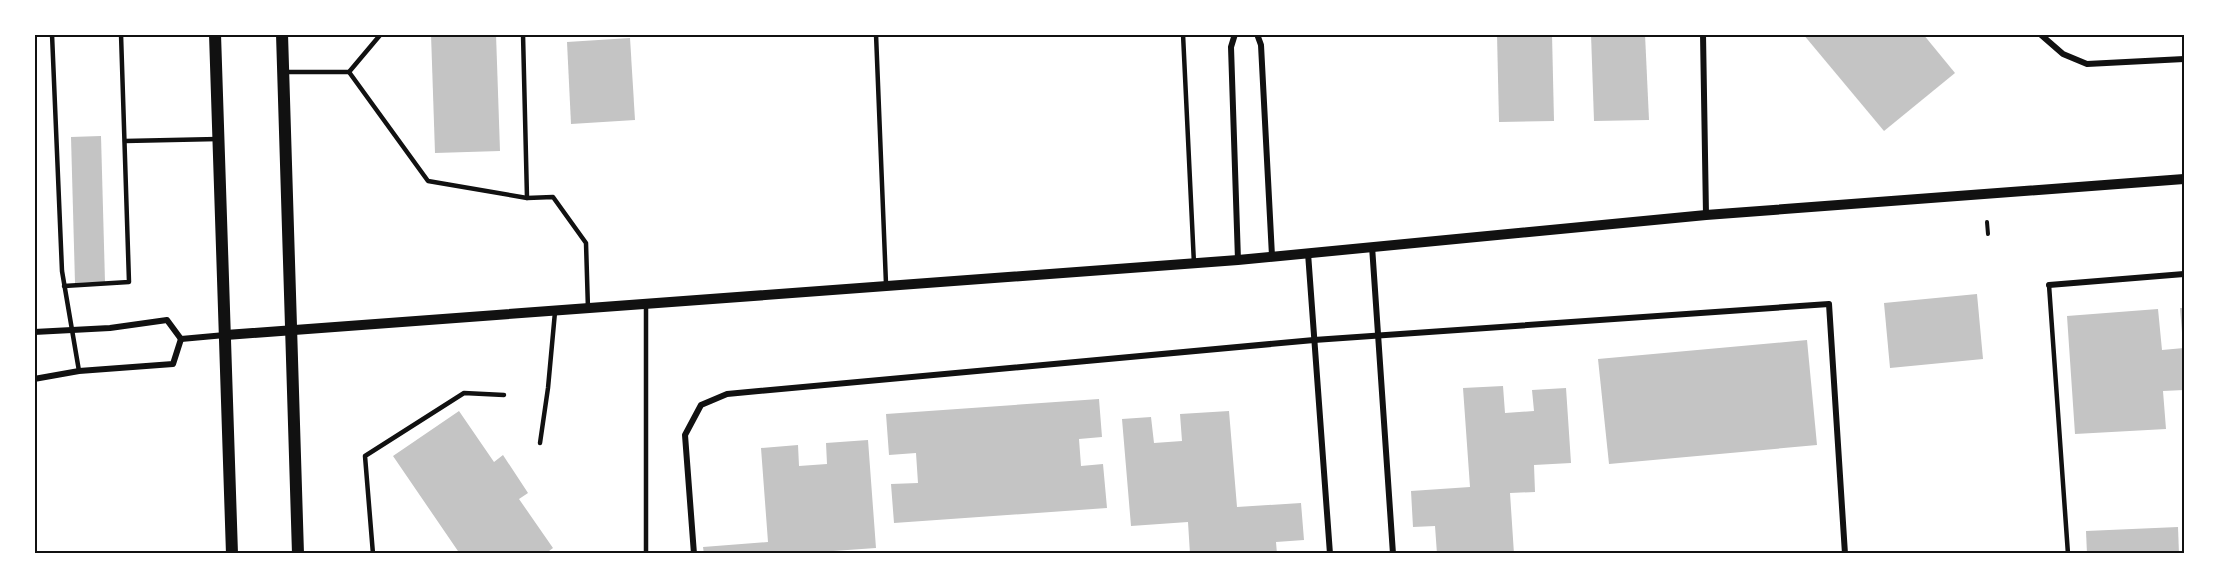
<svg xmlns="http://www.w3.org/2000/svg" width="2219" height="588" font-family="'DM Sans',sans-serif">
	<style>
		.building { fill: #c4c4c4 }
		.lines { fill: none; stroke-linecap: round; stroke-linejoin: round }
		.path { stroke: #111; stroke-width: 4 }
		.service { stroke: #111; stroke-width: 4.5 }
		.minor { stroke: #111; stroke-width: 6 }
		.tertiary { stroke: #111; stroke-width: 10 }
		.secondary { stroke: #111; stroke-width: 12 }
		.neatline { fill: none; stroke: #111; stroke-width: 2 }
	</style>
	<rect width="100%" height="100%" fill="#fff"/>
	<g class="building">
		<polygon points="431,34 496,34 500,151 435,153"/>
		<polygon points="1497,34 1552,34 1554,121 1499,122"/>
		<polygon points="1591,34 1645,34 1649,120 1594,121"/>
		<polygon points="1803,34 1923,34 1955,73 1884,131"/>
		<polygon points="630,38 635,120 571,124 567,42"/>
		<polygon points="101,136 105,282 75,283 71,137"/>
		<polygon points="1977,294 1983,359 1890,368 1884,303"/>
		<polygon points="2180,308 2184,308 2184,345 2183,345"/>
		<polygon points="2158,309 2162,350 2184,348 2184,390 2163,391 2166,429 2075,434 2067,316"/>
		<polygon points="1807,340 1817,445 1609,464 1598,359"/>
		<polygon points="1503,386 1505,413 1534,411 1532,390 1566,388 1571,463 1534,465 1535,492 1510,493 1514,554 1437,554 1435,526 1413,527 1411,491 1470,487 1463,388"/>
		<polygon points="1099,399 1102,437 1079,439 1081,466 1103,464 1107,508 894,523 891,484 918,483 916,453 889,455 886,414"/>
		<polygon points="459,411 494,462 503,455 528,493 519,499 553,548 545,554 460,554 393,456"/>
		<polygon points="1229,411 1237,507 1301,503 1304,540 1276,542 1277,554 1190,554 1188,522 1131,526 1122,419 1151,417 1154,443 1182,441 1180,414"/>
		<polygon points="868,440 876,548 819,552 819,554 704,554 703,547 768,542 761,448 798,445 799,466 827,464 826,443"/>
		<polygon points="2178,527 2179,554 2087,554 2086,531"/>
	</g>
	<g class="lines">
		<polyline class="path" points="1987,222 1988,234"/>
		<g class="service">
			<polyline points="52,34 62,271 79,371"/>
			<polyline points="523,34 527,198"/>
			<polyline points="876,34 886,284"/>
			<polyline points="1183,34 1194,264"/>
			<polyline points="283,72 349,72 381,34"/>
			<polyline points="349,72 428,181 527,198 553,197 586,243 588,309"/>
			<polyline points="125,141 218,139"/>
			<polyline points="2049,285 2068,554"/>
			<polyline points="64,286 129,282 121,34"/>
			<polyline points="540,443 548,388 555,312"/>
			<polyline points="373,554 365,456 464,393 504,395"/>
			<polyline points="646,554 646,305"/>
		</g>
		<g class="minor">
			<polyline points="1235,34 1231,47 1238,260"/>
			<polyline points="1257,34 1261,45 1272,256"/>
			<polyline points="1703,34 1706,215"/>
			<polyline points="2040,34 2063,54 2087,64 2184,59"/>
			<polyline points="1372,246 1393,554"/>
			<polyline points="1308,253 1330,554"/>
			<polyline points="2049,285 2184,274"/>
			<polyline points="34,332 110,328 167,320 181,339"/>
			<polyline points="181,339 225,335"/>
			<polyline points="34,379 79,371 173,364 181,339"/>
			<polyline points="694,554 685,435 701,405 727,394 1314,340 1829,304 1845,554"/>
		</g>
		<polyline class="tertiary" points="226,335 1238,260 1706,215 2184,179"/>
		<g class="secondary">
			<polyline points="215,34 232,554"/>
			<polyline points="282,34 298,554"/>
		</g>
	</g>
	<rect width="2219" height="588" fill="none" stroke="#ffffff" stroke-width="72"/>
	<rect x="36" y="36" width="2147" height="516" class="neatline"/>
</svg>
